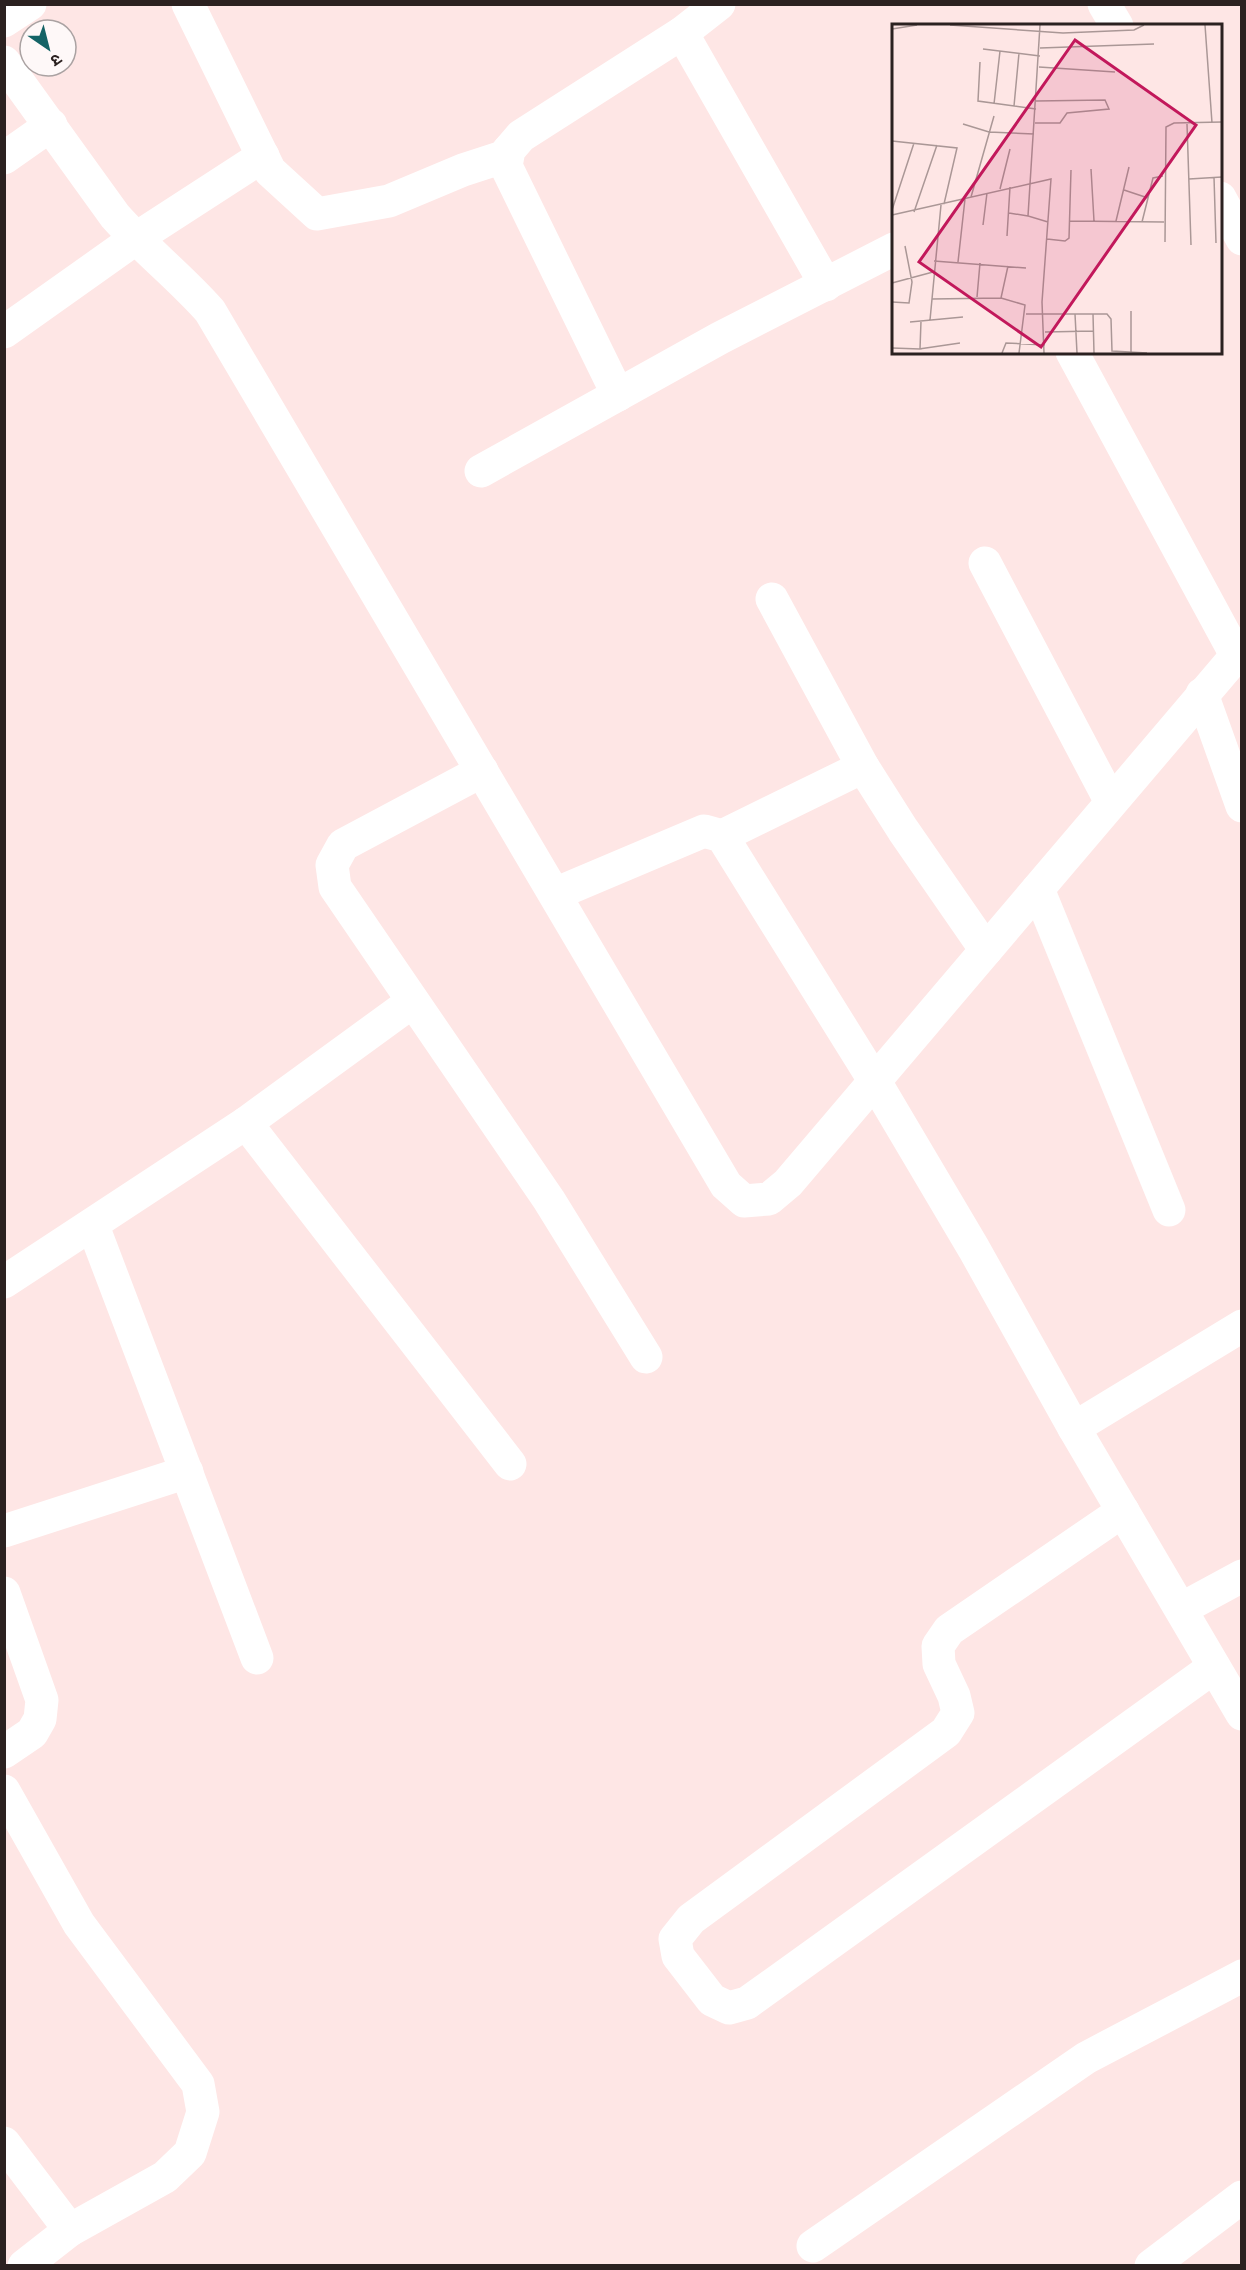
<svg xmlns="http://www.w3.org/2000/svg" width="1246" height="2270" font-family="Helvetica,'Noto Sans Devanagari',sans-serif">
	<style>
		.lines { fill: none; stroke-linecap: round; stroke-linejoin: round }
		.street { stroke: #fff; stroke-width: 33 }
		.inset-road { fill: none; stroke: #aa9796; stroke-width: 1.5 }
		.view { fill: #c2185b; fill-opacity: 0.15; stroke: #c2185b; stroke-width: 3 }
		.inset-edge { fill: none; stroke: #2b2120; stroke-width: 3 }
	</style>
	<rect width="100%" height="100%" fill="#fee6e5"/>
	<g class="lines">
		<g class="street">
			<polyline points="188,4 270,171 317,214 389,201 463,170 503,157 509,150"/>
			<polyline points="1104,4 1117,26"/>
			<polyline points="4,21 30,4"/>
			<polyline points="682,33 826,285"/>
			<path d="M4,62L115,216C145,250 180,277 210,311L726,1185L744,1201L769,1199L788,1183L1242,649"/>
			<polyline points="4,158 51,125"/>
			<polyline points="1220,198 1242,239"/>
			<polyline points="4,332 135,239 263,156"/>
			<polyline points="1072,352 1236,655"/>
			<polyline points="618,395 506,166 509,150 521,136 682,33 719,4"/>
			<polyline points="481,471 720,338 894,249"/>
			<polyline points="985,563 1111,802"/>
			<polyline points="772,599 863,767 903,830 986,950"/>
			<polyline points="1202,694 1242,806"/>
			<polyline points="482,771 343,845 332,865 335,887 549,1200 646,1357"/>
			<polyline points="722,836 863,767"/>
			<polyline points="1038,889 1169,1210"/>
			<polyline points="555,894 704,831 722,836 874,1080 974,1249 1074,1428 1242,1714"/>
			<polyline points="246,1123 510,1464"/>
			<polyline points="93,1226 257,1658"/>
			<polyline points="4,1282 246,1123 412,1002"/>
			<polyline points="1074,1428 1242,1326"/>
			<polyline points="1123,1511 949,1630 938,1646 939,1664 954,1696 958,1713 946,1732 691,1919 675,1939 678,1956 712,2000 729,2008 747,2003 1214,1667"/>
			<polyline points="4,1531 187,1472"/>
			<polyline points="4,1593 42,1700 40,1719 32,1733 4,1752"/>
			<polyline points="1181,1609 1242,1576"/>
			<polyline points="4,1791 79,1924 198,2084 203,2112 190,2153 165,2177 70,2230 24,2266"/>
			<polyline points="4,2143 70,2230"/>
			<polyline points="813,2246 1086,2058 1242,1976"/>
			<polyline points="1151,2266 1242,2197"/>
		</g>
	</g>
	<g transform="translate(892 24)">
		<rect width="330" height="330" fill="#fee6e5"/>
		<path class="inset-road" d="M58,1L171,9L242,6L252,1M148,1L136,192L156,198M313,1L320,99M0,5L25,1M148,24L262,20M91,25L148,32M88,38L86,77L144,85M147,43L223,48M102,80L108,27M122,82L127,29M143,99H168L175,89L217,85L213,76L144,77M71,100L97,108L142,110M295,100L299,221M0,117L65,124L52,180M199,145L202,197M322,153L324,219M297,155L330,153M108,165L118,125M232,166L256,174M79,173L102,92M0,186L22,119M22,188L45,121M117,189L136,192M0,191L159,155L150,278L152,329M177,197L272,198M224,197L237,143M250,198L261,154L271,152M91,201L95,169M115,212L118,163M155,215L173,217L177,214L179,146M273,218L274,103L282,99L330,98M42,237L134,244M66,238L73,175M0,259L41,248M85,273L88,239M109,274L133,281L127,329M40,275L109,274L116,242M0,278L17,279L20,258L13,222M239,287V328M134,290H215L219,295L220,327L255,329M183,290L185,329M201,290L202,329M38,296L49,181M18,298L71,293M153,308L202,307M0,324L28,325L29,297M27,325L68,319M110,329L114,319L153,321"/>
		<path class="view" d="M183,16L304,101L149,323L27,238Z"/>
		<rect width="330" height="330" class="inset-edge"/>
	</g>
	<rect width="1246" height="2270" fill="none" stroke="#2b2120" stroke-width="12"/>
	<g transform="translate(48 48) rotate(145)"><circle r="28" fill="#fef8f8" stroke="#aaa2a2" stroke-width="1.5"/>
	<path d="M0-4.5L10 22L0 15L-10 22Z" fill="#146366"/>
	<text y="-9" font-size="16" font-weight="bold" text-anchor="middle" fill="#2b2120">उ</text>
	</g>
</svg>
